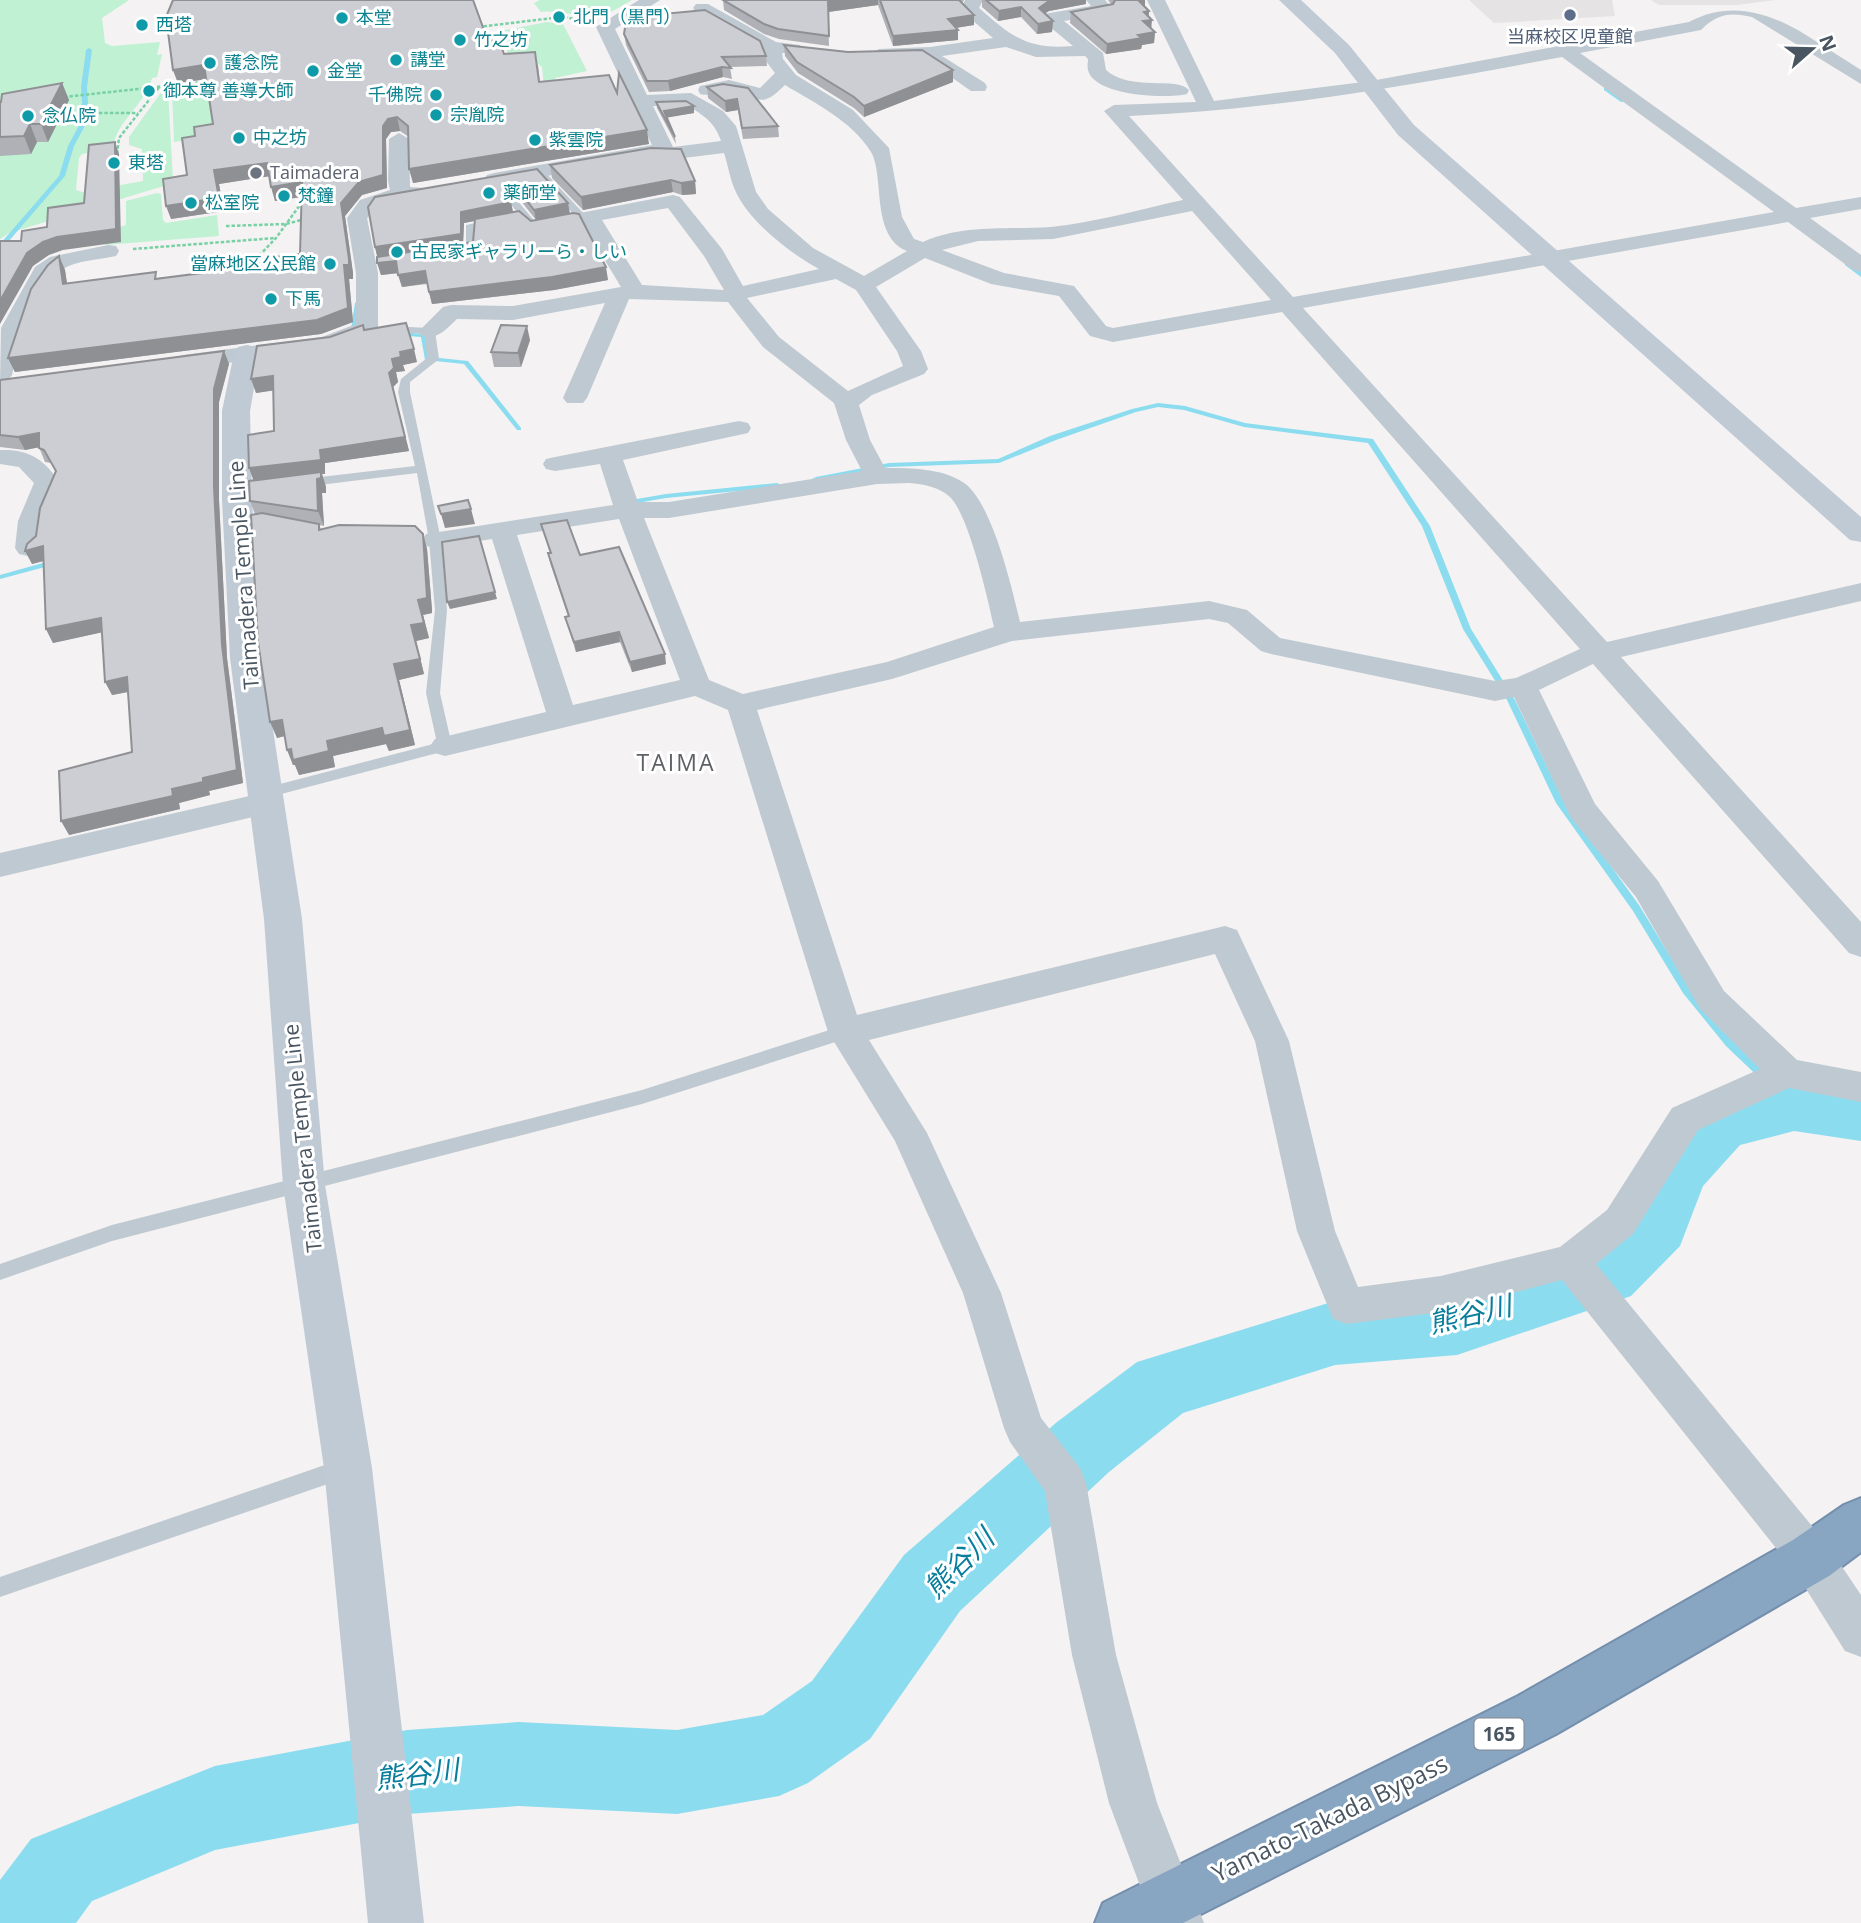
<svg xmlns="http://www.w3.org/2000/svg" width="1861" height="1923" font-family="'Open Sans','Noto Sans JP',sans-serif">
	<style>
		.education { fill: #e5e3e4 }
		.green { fill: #c0f1d3 }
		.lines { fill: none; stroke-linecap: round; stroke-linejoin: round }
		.stream { fill: #8cdcef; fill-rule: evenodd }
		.river { fill: #8cdcef; fill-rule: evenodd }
		.highway-casing { stroke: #748fad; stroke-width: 4 }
		.path { stroke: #77d1a4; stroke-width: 2.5; stroke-dasharray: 3.5 2; stroke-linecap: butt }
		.lane { fill: #bfc9d1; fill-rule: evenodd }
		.street { fill: #bfc9d1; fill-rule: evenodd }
		.secondary { fill: #bfcad5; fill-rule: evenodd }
		.highway { fill: #88a5c1; fill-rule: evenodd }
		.wall { fill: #afb1b6; fill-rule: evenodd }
		.shaded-wall { fill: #8f9094 }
		.building { fill: #ccced4; stroke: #8f9094; stroke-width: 2 }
		.service-dot { fill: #5c6f8a; stroke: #fff; stroke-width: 2.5 }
		.culture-dot { fill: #0f9aa8; stroke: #fff; stroke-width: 2.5 }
		.worship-dot { fill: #6b7280; stroke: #fff; stroke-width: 2.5 }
		.labels { text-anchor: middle; stroke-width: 6; stroke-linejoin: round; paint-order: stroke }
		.far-culture-label { font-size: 18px; fill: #0d838f; stroke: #fff; text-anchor: start }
		.far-service-label { font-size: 18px; fill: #4e5e75; stroke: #fff }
		.far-worship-label { font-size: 18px; fill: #5b616d; stroke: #fff; text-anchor: start }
		.shield { fill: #fff; stroke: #808890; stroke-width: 2 }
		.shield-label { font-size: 19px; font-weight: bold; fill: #495560 }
		.street-label { font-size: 21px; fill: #495560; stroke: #fff }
		.neighbourhood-label { font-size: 23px; letter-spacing: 2px; fill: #5e6267; stroke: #fff }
		.near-street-label { font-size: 24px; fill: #495560; stroke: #fff }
		.near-water-label { font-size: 28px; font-style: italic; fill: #097e9c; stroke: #fff }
	</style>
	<rect width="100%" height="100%" fill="#f4f2f2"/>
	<g class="education">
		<polygon points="1469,0 1612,0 1615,16 1494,23"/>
		<polygon points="1651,0 1775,0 1737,5 1659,5"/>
	</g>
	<g class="green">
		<path d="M0,0H129L102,18L105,43L112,46L160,42L157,55L162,54L157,77L152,78C146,104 116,121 113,148L82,154L79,158L76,190L82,192L143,181L142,149L129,145V137L160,94L168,90L173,181L167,185L9,233L0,239Z"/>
		<path d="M540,0H632C620,7 606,17 591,16C574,16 559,10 541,12L534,3Z"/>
		<polygon points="547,22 563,24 587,71 555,78 559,107 544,88 542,67 537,63 511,62 500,31"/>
		<polygon points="227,89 241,111 211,115 214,136 174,142 172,92"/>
		<polygon points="157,193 161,194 163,220 166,223 217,215 219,236 105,245 106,231 126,225 126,201"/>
	</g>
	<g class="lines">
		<g class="stream">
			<polygon points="89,48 92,50 87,87 89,118 74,146 65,176 2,249 0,250 0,244 59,176 68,146 83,118 81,87 86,50"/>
			<polygon points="1604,88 1608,88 1626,101 1621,102 1604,90"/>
			<polygon points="1845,263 1849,263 1861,272 1861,277 1845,265"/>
			<polygon points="358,301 361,303 357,328 364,331 361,333 351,329 355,303"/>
			<polygon points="397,332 426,334 430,357 468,361 521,428 521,430 517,430 464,364 425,360 421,337 395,335 394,334"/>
			<polygon points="1158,403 1185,406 1245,423 1373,439 1430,526 1471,629 1515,700 1563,800 1639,905 1689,987 1734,1040 1798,1101 1799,1104 1798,1107 1794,1108 1790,1107 1726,1046 1683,993 1633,911 1556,803 1507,700 1463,629 1422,526 1368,443 1244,427 1184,410 1158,407 1136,412 1056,440 999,463 889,467 816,481 812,479 816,477 889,463 998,459 1050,436 1132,409"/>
			<polygon points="777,483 781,485 780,487 666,498 625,505 621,503 625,501 666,494"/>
			<polygon points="57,559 60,559 60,563 0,579 0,575"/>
		</g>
		<polygon class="river" points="1794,1077 1861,1087 1861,1141 1794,1131 1740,1145 1703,1186 1680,1246 1631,1296 1457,1355 1335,1365 1183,1413 1109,1472 960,1611 870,1739 808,1783 779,1796 677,1814 519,1806 407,1814 215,1850 92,1901 76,1923 0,1923 0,1880 31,1839 215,1766 407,1730 519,1722 677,1730 763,1715 812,1681 904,1555 1057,1422 1137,1362 1335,1301 1457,1291 1585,1250 1629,1207 1653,1151 1696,1105"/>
		<g class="highway-casing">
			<polygon id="highway" points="1861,1498 1861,1552 1829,1576 1556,1734 1183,1923 1095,1923 1103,1903 1518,1696 1793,1540 1844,1505"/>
		</g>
		<g class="path">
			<polyline points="564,17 584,21"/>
			<polyline points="478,27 553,18"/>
			<polyline points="64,97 212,81"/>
			<polyline points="62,122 86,113 138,113"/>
			<polyline points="117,154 119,138 160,86"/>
			<polyline points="226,226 286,224 305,219"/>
			<polyline points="133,249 275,238"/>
			<polyline points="255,265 255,260 276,238 305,198"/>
		</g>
		<g class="lane">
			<polygon points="537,170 543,170 586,216 586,220 563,223 563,219 575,216 537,174"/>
			<polygon points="509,198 515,198 539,226 539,230 531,230 509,202"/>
			<polygon points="495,219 499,220 499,224 475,229 475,252 454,254 454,250 466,248 466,225"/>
			<polygon points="388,326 430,328 435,331 439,359 410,382 410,392 441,540 447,610 440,693 452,746 445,751 266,798 259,793 261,789 437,743 426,693 435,610 429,540 417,473 303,487 297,483 303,479 415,466 398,392 401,379 427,358 425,334 384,331 384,327"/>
			<polygon points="845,1025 851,1027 853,1032 851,1037 642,1104 112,1241 0,1280 0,1264 112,1225 642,1090"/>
			<polygon points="345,1458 352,1461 355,1468 352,1475 345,1478 0,1597 0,1577"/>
		</g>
		<g class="street">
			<path d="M639,0H660L615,29L647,95L691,93L723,111L736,126L756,192L768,209L813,248L864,276L907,251C870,236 885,175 871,152C852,121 815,103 785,85C757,113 760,93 729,92C719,91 711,97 700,94L698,90L700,86L729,80L760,88L775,73L765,60L763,50L696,12L693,8L696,4H708L776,42L800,45L803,49L800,53H782L783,59L796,75L853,110L889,148L902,217L914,239L923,242C963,224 1008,230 1051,227C1093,223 1141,209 1183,200L1104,111L1114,105L1196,102L1147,0H1165L1214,101L1371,81L1689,22C1729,0 1769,12 1806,35C1824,47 1843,58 1861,70V84L1752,17C1730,12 1717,14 1701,30L1580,53L1796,208L1861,197V209L1810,218L1861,255V272L1853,270L1788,222L1303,308L1607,642L1861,583V601L1621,657L1861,922V957L1849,953L1593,664L1539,690L1595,804L1658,881L1724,991L1797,1060L1861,1072V1102L1789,1088L1698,1130L1633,1234L1596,1264L1826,1543L1861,1595V1657L1845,1651L1796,1573L1562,1280L1441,1312L1347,1324L1333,1319L1297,1231L1255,1041L1215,954L869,1040L927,1133L1001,1293L1041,1418L1080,1468L1086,1483L1116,1655L1157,1803L1204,1923H1154L1109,1803L1072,1655L1045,1491L1010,1442L1004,1428L963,1293L895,1141L828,1032L728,710L695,696L445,756L435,753L430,746L435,739L546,712L492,539L435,548L426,546L422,540L426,534L613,505L600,464L555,471L546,469L543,464L546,459L555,457L739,421L748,423L751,428L748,433L623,460L638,502H669L862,471L846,440L834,403L763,347L728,302L629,299L587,398L583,403H567L563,398L605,303L513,320L457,319C446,329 438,340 422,336L419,331L443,307L451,305L513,306L621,287L583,224L575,222L572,218L575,214L673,195L680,197L722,249L743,286L819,269C791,254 748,221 735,190C730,179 728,165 724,153L667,160L653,158L494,185L487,183L484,179L487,175L494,173L652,145L596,27ZM1562,57L1774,212L1293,297L1129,116C1276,110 1417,84 1562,57ZM687,105C704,116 715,122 721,141L673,147L653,106ZM668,208L704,256L724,290L642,285L602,220ZM1192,211L1271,300L1113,328L1106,326L1074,286L1004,273L942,250L978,241L1053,239ZM925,258L991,284L1059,296L1090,336L1113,342L1282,312L1580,649L1516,678L1495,681L1280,638L1247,610L1209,601L1020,622C1012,588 992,502 964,483C942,468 911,468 885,468L870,440L859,405L872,395L924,374L928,369L921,351L876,287ZM836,279L856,290L897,351L903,366L848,391L779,337L747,298ZM909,483C924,484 939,487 950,497C969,515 988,600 994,627L887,662L743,694L709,680L644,518H669L877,484ZM619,519L680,680L573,705L517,535ZM1209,619L1228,623L1261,651L1271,654L1495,701L1514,697L1571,818L1636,897L1700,1009L1760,1069L1672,1108L1607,1210L1560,1247L1441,1276L1358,1287L1335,1231L1289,1041L1237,930L1225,926L857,1015L757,710L892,679L1012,641Z"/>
			<path d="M965,0H983L979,8C1012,37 1028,50 1073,46L1044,22L1041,18L1044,14L1091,6L1086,0H1105L1113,9L1110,13L1064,21L1103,53L1106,70C1130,92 1177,76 1189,90L1187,94C1166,99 1094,96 1088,70C1087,66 1088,62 1088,59L1085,56L1036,57L1006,47L942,56L985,83L987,87L985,91H971L924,58L879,59L870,54L879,49L930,47L993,38L964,13L961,9Z"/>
			<polygon points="399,133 409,139 410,187 424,188 427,192 424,196 382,205 367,218 378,273 378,328 375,333 326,350 183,369 175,367 171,362 175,357 183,355 322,337 356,324 356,273 347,218 360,200 390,190 388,181 389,139"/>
			<path d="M108,245L116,246L119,251L116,256C99,260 77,260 63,269C35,285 19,345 12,375L8,380L0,382L1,328L35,267L50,257Z"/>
			<path d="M0,450C29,449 44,459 60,483L44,521L41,548L37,554L28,556L19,554L15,548L18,521L34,483L19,467L0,464Z"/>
			<polygon points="267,792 278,795 282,803 278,811 0,877 0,853"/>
		</g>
		<g class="secondary">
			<polygon points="1279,0 1301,0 1349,45 1414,125 1861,517 1861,542 1850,540 1398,135 1335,53"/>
			<polygon points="247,345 256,347 260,353 250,411 252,500 262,658 302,919 325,1185 372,1468 424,1923 368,1923 324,1468 283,1185 264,919 230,658 222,500 222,411 234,353 238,347"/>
		</g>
		<use href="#highway" class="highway"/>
	</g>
	<g class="wall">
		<polygon points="723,0 964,0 962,3 974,15 974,25 956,28 958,30 958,40 893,46 878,5 828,12 829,46 779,39 764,34 724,10"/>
		<polygon points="982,0 1086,0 1086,4 1049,11 1045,13 1053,21 1052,32 1037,34 1021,17 998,21 982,7"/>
		<polygon points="1108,0 1145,0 1145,6 1149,11 1149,16 1152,29 1155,32 1154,43 1142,45 1141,49 1106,54 1070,23 1071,12 1112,5"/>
		<polygon points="663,16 766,56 767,66 730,67 732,79 723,77 670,91 649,92 626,45 624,34"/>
		<polygon points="488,41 504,54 538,65 540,82 617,93 649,144 413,183 409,137 400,131 391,132 386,139 387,188 362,195 345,216 353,273 353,279 349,279 353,322 321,334 15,372 8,358 59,256 65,270 67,283 158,278 225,270 300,254 302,197 275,201 269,176 219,184 224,211 171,219 187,175 195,136 213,124 206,79 178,83 173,70"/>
		<polygon points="784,45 953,82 864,117 854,108 798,73 785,56"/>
		<polygon points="62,83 69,100 48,142 37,142 31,154 0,156 0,102"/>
		<polygon points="707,87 778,126 779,137 743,139 738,110 726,112 708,98"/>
		<polygon points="656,102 694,106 694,113 667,117 675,137 676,144 657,108"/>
		<polygon points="550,165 695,181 696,194 682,195 673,192 583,210 552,178"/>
		<path d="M537,169L570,213L608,280L554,290L432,304L427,284L402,287L398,273L381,275L375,247ZM511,195L517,196L536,220L531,221L513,212L511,202L508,197ZM475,221L473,242L463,244L464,223Z"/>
		<polygon points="364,330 417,362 403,365 405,371 396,372 398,382 393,387 409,451 325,463 325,474 322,474 326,487 326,493 322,493 324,526 319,525 321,529 423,534 427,549 432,610 432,613 423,615 429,638 416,641 424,674 399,680 415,745 389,751 386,744 333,756 335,767 299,775 295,765 293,765 285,736 277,738 255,514 250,501 253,480 274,431 273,390 256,393 330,337"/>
		<polygon points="530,340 521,367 494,367 491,352"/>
		<polygon points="224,351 229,364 219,402 219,500 227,658 243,783 209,791 210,795 179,803 180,809 69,835 132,752 128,692 112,695 102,632 53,643 46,629 44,561 32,564 36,536 56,472 51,463 45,462 39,447 25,450 0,447 0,380"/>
		<polygon points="541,524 580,555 666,664 632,672 620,642 576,652 568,627 565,617 568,616 550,563 548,553 550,553"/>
	</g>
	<g class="shaded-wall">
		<polygon points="842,0 878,0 878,5 828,12 828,2"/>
		<polygon points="1053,0 1086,0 1086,4 1049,11 1038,18 1039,8 1049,1"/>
		<polygon points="1136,0 1145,0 1145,7"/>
		<polygon points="1021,7 1021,17 998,21 999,11"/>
		<polygon points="1149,11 1148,20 1152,20 1151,30 1142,31 1144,12"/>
		<polygon points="974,15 974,25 948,29 948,19"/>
		<polygon points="1053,21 1052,32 1037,34 1038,24"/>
		<polygon points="958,30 958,40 893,46 893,36"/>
		<polygon points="1155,32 1154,43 1142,45 1141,49 1106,54 1107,44 1138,35"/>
		<polygon points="204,65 208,79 178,83 173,70"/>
		<polygon points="722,67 723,77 670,91 668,81"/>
		<polygon points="953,70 953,82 864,117 864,106"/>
		<polygon points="62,83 69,100 48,142 41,124"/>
		<polygon points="737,99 738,110 726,112 725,101"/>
		<polygon points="694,106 694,113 665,118 664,111"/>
		<polygon points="397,117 400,131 391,132 386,139 387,188 362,195 345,216 353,273 353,279 349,279 353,322 321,334 15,372 8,358 344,265 341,203 383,126 388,119"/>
		<polygon points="30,124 37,142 31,154 24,136"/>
		<polygon points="647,130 649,144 413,183 409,169"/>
		<polygon points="115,142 119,154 121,242 63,250 49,255 33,266 0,324 0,301 27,253 43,242 57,237 116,229"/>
		<polygon points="267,163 271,176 219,184 224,211 171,219 166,206 214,170"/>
		<polygon points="671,180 673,192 583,210 581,197"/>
		<polygon points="695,181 696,194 682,195 681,183"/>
		<polygon points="302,182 306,196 275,201 271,187"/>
		<polygon points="508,183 511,195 504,199 502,188"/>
		<polygon points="511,202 513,213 464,223 463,246 378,259 375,247 461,212"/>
		<polygon points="568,203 570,214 536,221 534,210"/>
		<polygon points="59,256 65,270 69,298 63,284"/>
		<polygon points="396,261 399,273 381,275 377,263"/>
		<polygon points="606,267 608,280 554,290 432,304 429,292"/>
		<polygon points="425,271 428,283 402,287 398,275"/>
		<polygon points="527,326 530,340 521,367 518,353"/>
		<polygon points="414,349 417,362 403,365 405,371 396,372 398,382 393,387 409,451 325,463 325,474 322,474 326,487 326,493 322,493 324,526 318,511 254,482 249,468 320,450 389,373 392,359 400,352"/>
		<polygon points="224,351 229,364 219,402 219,500 227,658 243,783 209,791 210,795 179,803 180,809 69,835 61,821 172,789 203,778 214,487 214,389"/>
		<polygon points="273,376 277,390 256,393 251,379"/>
		<polygon points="39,433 46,446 25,450 18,437"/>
		<polygon points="471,509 475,524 445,528 441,514"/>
		<polygon points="423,534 427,549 432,610 432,613 423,615 429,638 416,641 424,674 399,680 415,745 389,751 386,744 333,756 335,767 299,775 295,765 293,765 287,750 327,741 394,664 411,625 418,600"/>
		<polygon points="43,546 50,559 32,564 25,551"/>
		<polygon points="495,592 497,599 450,609 447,602"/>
		<polygon points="101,618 108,631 53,643 46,629"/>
		<polygon points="619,632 620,642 576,652 574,642"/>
		<polygon points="665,654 666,664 632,672 630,662"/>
		<polygon points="127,677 133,691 112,695 105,682"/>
		<polygon points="282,720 288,735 277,738 270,722"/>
	</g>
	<g class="building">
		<polygon points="173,0 473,0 488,41 499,40 504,54 535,52 539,82 609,75 617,93 619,73 647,130 409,169 408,126 397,117 388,119 383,126 383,175 359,182 341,203 349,259 349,265 344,265 348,308 317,320 8,358 31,289 48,265 59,256 63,284 156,272 155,279 225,270 225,263 300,254 302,182 271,187 267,163 214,170 219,198 166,206 163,179 187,175 182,138 195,136 194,127 213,124 204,65 173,70 166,17"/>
		<polygon points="723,0 842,0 828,2 829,36 778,29 764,24"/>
		<polygon points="880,0 959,0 974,15 948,19 958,30 893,36"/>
		<polygon points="986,0 1053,0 1049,1 1039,8 1053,21 1038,24 1021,7 999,11"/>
		<polygon points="1115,0 1138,0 1149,11 1144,12 1152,20 1143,21 1155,32 1138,35 1142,38 1107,44 1071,12 1113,4"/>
		<polygon points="705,10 760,41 766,56 722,57 731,68 722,67 668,81 647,81 624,34 626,21 663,16 662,14"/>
		<polygon points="784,45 848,52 922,50 953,70 864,106 854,97 797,62"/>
		<polygon points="62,83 41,124 30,124 24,136 0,137 0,102 1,102 2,94"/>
		<polygon points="723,84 748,88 778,126 742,128 737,99 725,101 707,87"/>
		<polygon points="686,101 694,106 664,111 675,137 656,102"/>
		<polygon points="115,142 116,229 57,237 43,242 27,253 0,301 0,241 21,241 22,231 47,227 48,208 84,203 89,145"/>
		<polygon points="651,148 681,149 695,181 681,183 671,180 581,197 550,165"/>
		<polygon points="537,169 568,203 534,210 515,185 508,183 502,188 511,202 461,212 461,234 375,247 368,207 375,197"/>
		<polygon points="519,211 531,221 573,213 579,214 606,267 552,277 429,292 425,271 398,275 396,261 377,263 377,257 473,242 475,219"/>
		<polygon points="406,323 414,349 400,352 401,357 392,359 394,368 389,373 405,437 320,450 321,460 249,468 248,435 274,431 273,376 251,379 257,346 330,337 363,325 364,330"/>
		<polygon points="501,325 527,326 518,353 491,352"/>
		<polygon points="224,351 214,389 214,487 222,645 237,770 203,778 203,782 172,789 173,796 61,821 59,771 132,752 127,677 105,682 101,618 46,629 43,546 25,551 27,544 36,536 40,508 56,471 44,450 39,448 39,433 18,437 0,435 0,380"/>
		<polygon points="321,472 321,478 317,479 318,511 250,501 249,481"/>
		<polygon points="468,500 471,509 441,514 438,506"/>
		<polygon points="262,513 319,524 319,530 339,525 415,526 423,534 427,598 418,600 424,623 411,625 420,659 394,664 410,730 384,736 382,728 327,741 329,751 293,760 291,749 287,750 282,720 270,722 258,642 251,515"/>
		<polygon points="567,520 580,555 619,547 665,654 630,662 619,632 574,642 565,617 569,616 548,553 551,553 541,524"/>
		<polygon points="479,536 495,592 447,602 442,542"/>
	</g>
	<circle class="service-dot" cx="1570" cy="15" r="7"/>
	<g class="culture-dot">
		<circle cx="559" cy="17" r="7"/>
		<circle cx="342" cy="18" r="7"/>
		<circle cx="142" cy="25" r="7"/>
		<circle cx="460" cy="40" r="7"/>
		<circle cx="396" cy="60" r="7"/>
		<circle cx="210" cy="63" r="7"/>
		<circle cx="313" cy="71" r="7"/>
		<circle cx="149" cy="91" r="7"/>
		<circle cx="436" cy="95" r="7"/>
		<circle cx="436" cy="115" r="7"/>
		<circle cx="28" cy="116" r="7"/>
		<circle cx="239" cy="138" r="7"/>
		<circle cx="535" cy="140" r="7"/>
		<circle cx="114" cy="163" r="7"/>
		<circle cx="489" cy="193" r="7"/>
		<circle cx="284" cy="196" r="7"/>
		<circle cx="191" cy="203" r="7"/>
		<circle cx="397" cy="252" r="7"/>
		<circle cx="330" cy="264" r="7"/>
		<circle cx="271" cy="299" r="7"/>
	</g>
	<circle class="worship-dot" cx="256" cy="173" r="7"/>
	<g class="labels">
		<g class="far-culture-label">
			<text x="573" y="23">北門（黒門）</text>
			<text x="356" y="24">本堂</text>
			<text x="156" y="31">西塔</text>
			<text x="474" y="46">竹之坊</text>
			<text x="410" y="66">講堂</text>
			<text x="224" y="69">護念院</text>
			<text x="327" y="77">金堂</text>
			<text x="163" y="97">御本尊 善導大師</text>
			<text x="422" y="101" text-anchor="end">千佛院</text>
			<text x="450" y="121">宗胤院</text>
			<text x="42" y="122">念仏院</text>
			<text x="253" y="144">中之坊</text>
			<text x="549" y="146">紫雲院</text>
			<text x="128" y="169">東塔</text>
			<text x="503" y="199">薬師堂</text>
			<text x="298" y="202">梵鐘</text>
			<text x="205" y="209">松室院</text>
			<text x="411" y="258">古民家ギャラリーら・しい</text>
			<text x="316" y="270" text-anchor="end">當麻地区公民館</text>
			<text x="285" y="305">下馬</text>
		</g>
		<g class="far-service-label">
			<text x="1570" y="43">当麻校区児童館</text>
		</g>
		<g class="far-worship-label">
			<text x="270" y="179">Taimadera</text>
		</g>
		<rect class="shield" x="1474.5" y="1718.5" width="49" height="31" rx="5"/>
		<g class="shield-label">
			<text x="1499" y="1741">165</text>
		</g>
		<g class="street-label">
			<text transform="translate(244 575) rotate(-94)" y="7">Taimadera Temple Line</text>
			<text transform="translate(303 1138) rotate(-96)" y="7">Taimadera Temple Line</text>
		</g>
		<g class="neighbourhood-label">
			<text x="676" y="771">TAIMA</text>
		</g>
		<g class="near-street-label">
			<text transform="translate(1330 1819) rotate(-26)" y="8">Yamato-Takada Bypass</text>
		</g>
		<g class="near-water-label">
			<text transform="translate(1470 1314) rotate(-13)" y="10">熊谷川</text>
			<text transform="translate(959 1563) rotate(-45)" y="10">熊谷川</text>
			<text transform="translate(417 1774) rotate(-7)" y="10">熊谷川</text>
		</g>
	</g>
	<g transform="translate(1812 49) rotate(70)" stroke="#ffffff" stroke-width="5" paint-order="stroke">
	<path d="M0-5L12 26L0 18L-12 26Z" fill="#495560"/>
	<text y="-10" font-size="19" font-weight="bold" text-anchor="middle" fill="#495560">N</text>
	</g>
</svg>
